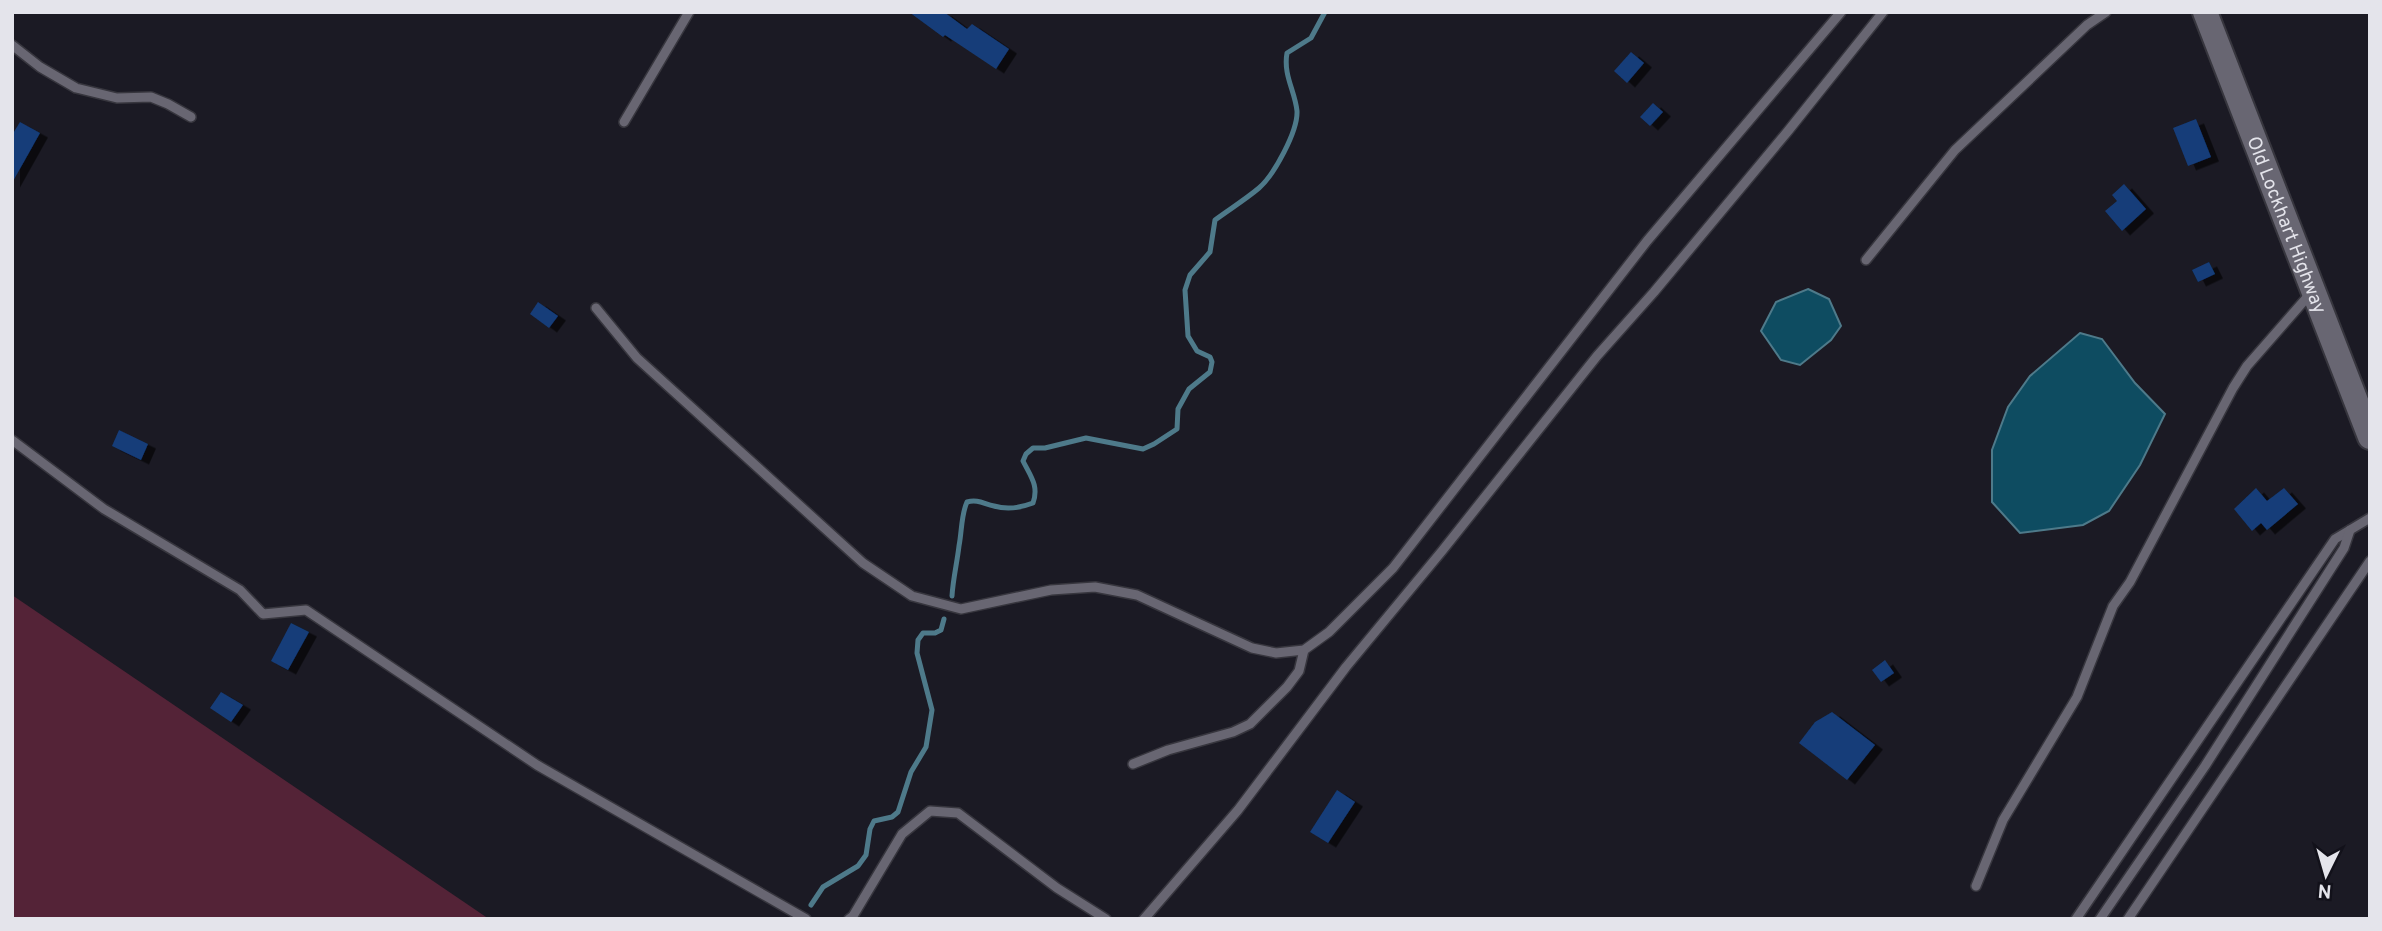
<svg xmlns="http://www.w3.org/2000/svg" width="2382" height="931" font-family="Overpass,sans-serif">
	<style>
		.green { fill: #542337 }
		.water { fill: #0e4c61; stroke: #4e7a8a; stroke-width: 2 }
		.lines { fill: none; stroke-linecap: round; stroke-linejoin: round }
		.stream { stroke: #4e7a8a; stroke-width: 5 }
		.building { fill: #143c79; filter: url(#shadow) }
		.lane-casing { stroke: #37363e; stroke-width: 12 }
		.secondary-casing { stroke: #37363e; stroke-width: 28 }
		.lane { stroke: #686672; stroke-width: 9 }
		.secondary { stroke: #686672; stroke-width: 24 }
		.labels { text-anchor: middle; stroke-width: 6; stroke-linejoin: round; paint-order: stroke }
		.street-label { font-size: 19px; fill: #e4e4eb; stroke: #12111a }
	</style>
	<defs>
		<filter id="shadow"><feDropShadow dx="8" dy="4.5" stdDeviation="0" flood-color="#0009"/></filter>
	</defs>
	<rect width="100%" height="100%" fill="#1b1a24"/>
	<polygon class="green" points="12,595 489,919 12,919"/>
	<g class="water">
		<polygon points="1808,289 1829,299 1841,326 1831,340 1800,365 1781,360 1761,331 1776,302"/>
		<polygon points="2080,333 2102,339 2135,383 2165,414 2140,465 2109,511 2083,525 2020,533 1992,502 1992,450 2008,407 2030,376"/>
	</g>
	<g class="lines">
		<g class="stream">
			<path d="M952,596C953,579 957,563 959,546C962,531 961,515 967,502C978,499 984,504 994,506C1008,510 1020,508 1033,503C1039,486 1031,477 1023,461L1026,454L1033,448H1045L1086,438L1143,449L1154,444L1177,429L1178,409L1189,389L1210,372L1212,362L1210,357L1197,351L1188,336L1185,290L1190,275L1210,252L1215,220C1230,209 1246,199 1259,188C1274,175 1298,131 1297,111C1295,91 1283,75 1287,53L1311,38L1325,12"/>
			<polyline points="811,905 823,887 858,866 866,855 870,829 874,821 892,817 898,812 911,772 926,747 932,710 917,653 918,640 923,633 935,633 941,630 944,619"/>
		</g>
	</g>
	<g class="building">
		<polygon points="909,12 944,12 967,29 972,24 1009,49 996,69 945,35 943,37"/>
		<polygon points="1631,52 1644,63 1627,83 1614,71"/>
		<polygon points="1653,103 1663,112 1650,126 1640,117"/>
		<polygon points="2196,119 2211,157 2188,166 2173,128"/>
		<polygon points="20,122 40,133 12,183 12,135"/>
		<polygon points="2124,184 2146,209 2122,231 2105,211 2117,201 2112,195"/>
		<polygon points="2209,262 2215,274 2198,282 2192,270"/>
		<polygon points="538,302 558,316 549,328 530,314"/>
		<polygon points="119,430 148,444 141,460 112,446"/>
		<polygon points="2256,488 2267,501 2284,488 2298,504 2267,530 2261,523 2252,531 2234,509"/>
		<polygon points="291,623 309,632 288,670 271,661"/>
		<polygon points="1885,660 1894,673 1881,682 1872,670"/>
		<polygon points="221,692 243,705 231,722 210,708"/>
		<polygon points="1832,712 1875,745 1847,780 1799,743 1815,722"/>
		<polygon points="1337,790 1355,802 1328,843 1310,832"/>
	</g>
	<g class="lines">
		<g class="lane-casing">
			<g id="lane">
				<polyline points="12,45 40,67 76,88 117,98 151,97 168,104 191,117"/>
				<polyline points="624,122 689,12"/>
				<polyline points="1866,260 1955,150 2087,25 2106,12"/>
				<polyline points="596,308 637,358 863,563 912,596 961,609 1051,590 1095,587 1137,595 1252,648 1276,653 1304,650 1329,632 1393,568 1647,241 1841,12"/>
				<polyline points="12,440 104,509 240,590 263,614 306,610 537,765 806,919"/>
				<polyline points="1133,764 1168,750 1233,732 1250,724 1287,687 1299,671 1304,650"/>
				<polyline points="1976,886 2003,820 2077,697 2113,606 2130,582 2233,388 2247,366 2310,294"/>
				<polyline points="849,919 853,916 902,834 930,811 958,813 1057,888 1106,919"/>
				<polyline points="1144,919 1238,810 1346,667 1442,551 1597,356 1654,292 1788,131 1883,12"/>
				<polyline points="2076,919 2335,539 2370,518"/>
				<polyline points="2100,919 2205,766 2344,548 2350,530"/>
				<polyline points="2128,919 2370,561"/>
			</g>
		</g>
		<g class="secondary-casing">
			<g id="secondary">
				<path id="s1" d="M2205,12L2370,437"/>
			</g>
		</g>
		<use href="#lane" class="lane"/>
		<use href="#secondary" class="secondary"/>
	</g>
	<g class="labels">
		<g class="street-label">
			<text dy="7" stroke="none"><textPath href="#s1" startOffset="228">Old Lockhart Highway</textPath></text>
		</g>
	</g>
	<rect width="2382" height="931" fill="none" stroke="#e4e4eb" stroke-width="28"/>
	<g transform="translate(2326 875) rotate(185)" stroke="#12111a" stroke-width="5" paint-order="stroke">
	<path d="M0-5L12 26L0 18L-12 26Z" fill="#e4e4eb"/>
	<text y="-10" font-size="19" font-weight="bold" text-anchor="middle" fill="#e4e4eb">N</text>
	</g>
</svg>
